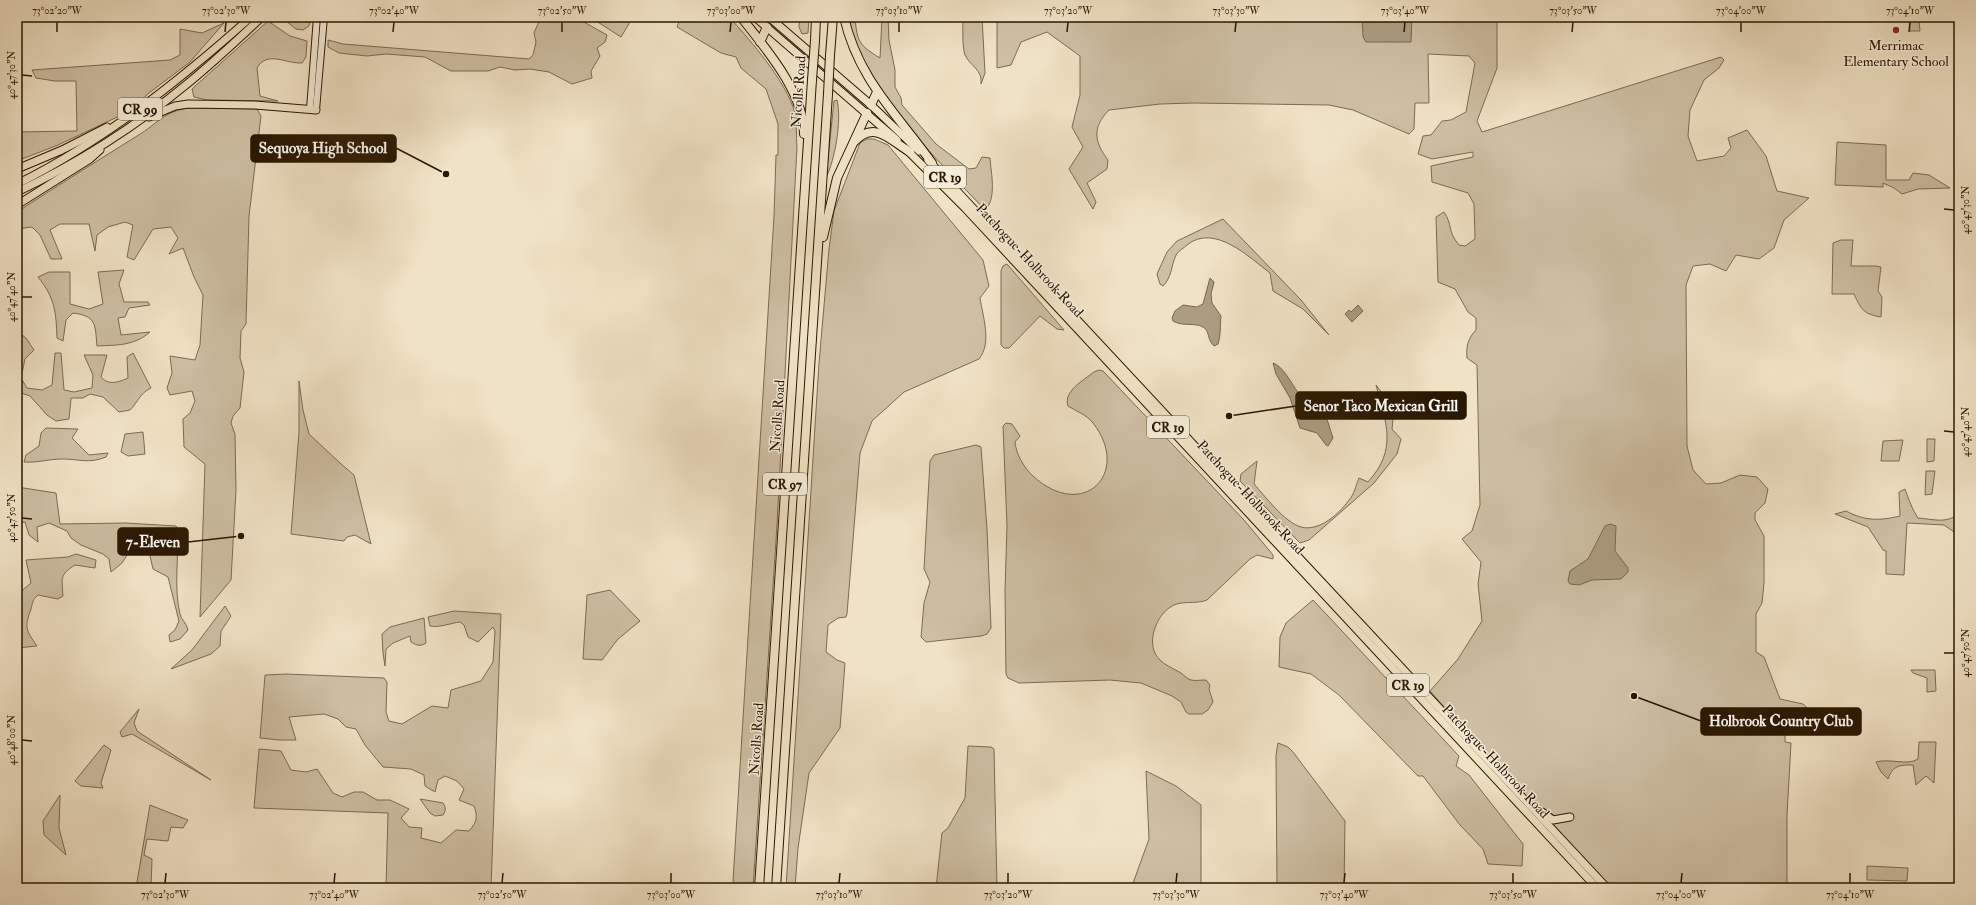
<svg xmlns="http://www.w3.org/2000/svg" width="1976" height="905" font-family="'IM FELL Double Pica',serif">
	<style>
		.green { fill: #cebfa4; stroke: #7c6b52 }
		.water { fill: #ac9d82; stroke: #78674e }
		.lines { fill: none; stroke-linecap: round; stroke-linejoin: round }
		.secondary-casing { stroke: #291700; stroke-width: 8 }
		.primary-casing { stroke: #291700; stroke-width: 9 }
		.highway-casing { stroke: #291700; stroke-width: 10 }
		.secondary { stroke: #f5ecd9; stroke-width: 6 }
		.primary { stroke: #f0e2c5; stroke-width: 7 }
		.highway { stroke: #f0e2c5; stroke-width: 8 }
		.highway-bridge-casing { stroke: #291700; stroke-width: 10; stroke-linecap: butt }
		.highway-bridge { stroke: #f0e2c5; stroke-width: 8 }
		.ticks { fill: none; stroke: #291700; stroke-width: 1.5 }
		.poi-dot { fill: #8f2418; stroke: #f5ecd9; stroke-width: 1.5 }
		.labels { text-anchor: middle; stroke-width: 3; stroke-linejoin: round; paint-order: stroke }
		.shield { fill: #f5ecd9; stroke: #665741; stroke-width: 1 }
		.shield-label { font-size: 13px; font-weight: bold; fill: #291700 }
		.poi-label { font-size: 14px; fill: #291700; stroke: #f5ecd9 }
		.street-label { font-size: 14px; fill: #291700; stroke: #f5ecd9 }
		.leader { fill: none; stroke: #291700; stroke-width: 1.5 }
		.callout-dot { fill: #291700; stroke: #f5ecd9; stroke-width: 1.5 }
		.callout { fill: #291700; stroke: #291700; stroke-width: 1.5 }
		.callout-label { font-size: 15px; text-anchor: middle; font-weight: bold; fill: #fff }
		.neatline { fill: none; stroke: #291700; stroke-width: 1.5 }
		.ticks-label { font-size: 10px; text-anchor: middle; fill: #291700 }
	</style>
	<rect width="100%" height="100%" fill="#f0e2c5"/>
	<filter id="stains"><feTurbulence type="fractalNoise" baseFrequency=".005" numOctaves="4"/><feColorMatrix values="0 0 0 0 .2 0 0 0 0 .09 0 0 0 0 .02 0 0 0 .5 -.17"/></filter>
	<radialGradient id="worn" r=".72"><stop offset=".6" stop-color="#630" stop-opacity="0"/><stop offset="1" stop-color="#630" stop-opacity=".3"/></radialGradient>
	<g class="green">
		<polygon points="281,17 311,17 309,26 303,30 296,29"/>
		<polygon points="541,17 575,17 607,35 605,42 597,48 600,56 591,71 592,78 572,84 549,72 530,69 515,70 500,67 488,71 451,71 425,57 386,54 367,56 339,53 328,47 328,40 343,44 529,59 533,55 536,42 534,33"/>
		<polygon points="590,17 633,17 621,37"/>
		<path d="M681,17H729C751,41 786,81 795,113C797,123 796,136 797,147L777,525L753,888H737L733,881L774,216L776,155H778V124L766,89L741,68L736,57L721,53L677,27Z"/>
		<polygon points="800,17 809,17 808,33 802,34 799,27"/>
		<path d="M848,17H855C857,42 859,45 880,58L882,17H888L889,40L895,70V87L901,98L902,105L936,144L969,169L976,168L982,157L990,158C991,173 997,199 985,210C936,158 862,89 848,17Z"/>
		<path d="M963,17H982L985,73L981,84C983,70 970,66 965,55C962,47 963,26 963,17Z"/>
		<path d="M997,17H1497V68L1477,121L1482,132L1721,57L1724,60L1719,68L1704,80L1690,110L1688,136L1697,161L1724,156L1731,148L1728,138L1747,130L1766,156L1777,191L1809,198L1784,220L1774,248L1759,259L1736,255L1726,271L1710,264L1693,266L1686,285L1687,446L1693,470L1706,484L1721,483L1740,475L1757,477L1768,489L1765,503L1755,513V520L1764,536V583L1762,603L1756,614V652L1764,657L1780,699L1803,704L1815,715L1807,723L1797,724L1785,718V742L1791,743L1787,815V888H1607L1527,802L1430,691L1458,659L1482,621L1478,584L1481,562L1462,539L1472,531L1480,505L1477,365L1467,358C1466,347 1468,338 1476,330V318L1468,312L1455,289L1438,282L1436,217L1444,212C1453,225 1447,231 1459,245L1465,246L1475,239L1474,204L1468,193L1432,182L1431,166L1473,157V152L1432,159L1418,154L1423,136L1431,135L1442,121L1451,120L1466,112L1475,63L1469,56L1428,54L1429,103H1415L1414,129L1409,134L1353,110L1329,105L1193,103L1160,104L1109,110C1092,127 1094,142 1108,160L1107,169L1087,183L1096,202L1093,209L1069,169L1083,147L1072,127L1080,95V56L1047,32L1021,42L1011,65L997,68Z"/>
		<polygon points="1919,20 1920,31 1910,31 1909,21"/>
		<path d="M268,21L290,36L307,41L306,57L302,63C286,64 267,50 257,68L260,96L278,101L207,100L194,97L192,89Z"/>
		<polygon points="224,23 190,62 149,93 128,112 58,145 17,161 17,132 77,131 76,81 55,81 36,78 32,70 170,60 180,55 180,29 202,33"/>
		<path d="M837,100C842,121 835,159 826,178L834,101Z"/>
		<path d="M190,108L257,109L261,116L249,216L246,324L241,331L240,358L244,372L240,408L233,416L231,423L235,434L236,490L231,580L200,617L205,464L184,447L183,419L190,413L195,401L192,391L170,395L167,388L172,373L170,356L195,360L200,345L203,295L194,277L183,248L169,254L178,238L171,227L153,229L134,260L127,257L133,225L125,222L108,227L97,235L95,251L89,224H60L50,230L62,259H51L40,235L32,227L17,229V212C57,186 97,161 137,136C159,123 163,111 190,108Z"/>
		<path d="M867,139H874L888,145L983,260L989,286L980,298C983,317 992,343 979,359L904,392L872,421L860,453L847,614L846,617L838,618L828,625L826,652L837,660L845,663L840,728L809,773L798,848L795,888H786L819,363L829,249L834,211L860,143Z"/>
		<polygon points="1837,142 1886,145 1886,180 1909,180 1913,173 1929,175 1950,188 1918,189 1902,194 1894,188 1883,183 1883,187 1835,185"/>
		<path d="M1223,219L1301,300L1329,335L1303,309L1273,291L1270,273C1249,257 1214,223 1187,245C1184,248 1178,251 1176,255C1171,266 1172,277 1163,286L1160,284L1157,274L1167,252L1177,241Z"/>
		<path d="M1841,240H1853L1851,266H1876L1881,267L1878,291L1882,297L1881,317C1863,314 1861,309 1854,294H1832L1833,243Z"/>
		<polygon points="1007,264 1064,330 1057,329 1040,316 1009,348 1004,348 1001,345 1001,271 1003,266"/>
		<path d="M124,270L119,284L124,302H148L150,305L129,308L125,317L118,318L121,335L150,332C134,346 117,345 97,346C95,325 97,316 73,313L66,320L63,341L57,338C56,312 55,298 38,277L49,272H70V304L89,309L103,304L98,272Z"/>
		<path d="M17,331L26,338L34,350L25,359L21,378L27,388L42,390L52,385L55,353H61L64,390L74,392L92,388L93,375L84,355H107L101,377C109,386 119,382 128,378L127,357L133,353L151,388C140,393 138,402 130,410L119,412L103,397L90,394L83,398H71L69,419L56,421L47,415L30,396L21,393L17,396Z"/>
		<path d="M1099,370L1103,371L1244,520L1273,555V559L1257,555L1250,559L1207,600C1195,605 1180,599 1169,608C1155,618 1145,646 1160,660C1165,665 1174,669 1181,673C1184,675 1187,679 1191,680C1195,681 1201,680 1206,680L1210,685L1209,689L1213,702L1208,710L1202,714H1189L1186,712L1181,702L1172,696L1141,683L1110,680L1019,683L1008,678L1006,674L1005,591L1007,526L1003,426L1006,423L1012,424L1020,436L1015,442C1016,454 1024,468 1033,476C1083,522 1132,473 1093,423C1087,415 1076,411 1068,406C1063,391 1084,380 1094,372Z"/>
		<polygon points="299,381 303,410 309,434 340,463 354,475 371,544 355,535 347,537 344,541 291,534 299,432"/>
		<path d="M1376,385L1394,409L1392,429L1401,439L1397,454L1374,483L1309,540L1300,543L1240,481L1241,474L1257,461L1254,484C1265,496 1284,522 1301,527C1319,532 1339,514 1349,500C1354,495 1356,485 1359,478L1368,482C1398,449 1386,423 1376,385Z"/>
		<path d="M46,428L78,429L72,438L89,455L108,453L106,457C88,464 80,459 62,459C49,459 37,463 24,462L26,455L39,446L41,433Z"/>
		<polygon points="143,432 145,454 128,456 121,452 125,434"/>
		<polygon points="1927,439 1935,439 1934,461 1927,462"/>
		<polygon points="1903,440 1899,461 1881,461 1883,441"/>
		<polygon points="976,445 981,447 987,529 991,628 987,634 981,636 926,642 921,637 924,603 930,582 924,569 930,461 934,455"/>
		<polygon points="1926,471 1935,471 1932,494 1925,495"/>
		<path d="M17,487L56,493L60,524L126,523L176,526L179,529C178,554 174,591 180,614C181,620 187,623 188,630L180,639L170,642L169,635L175,630L179,621L168,577L153,569L150,556L153,546L148,533L137,528L124,545L129,552L122,563L111,572L109,559L103,554L81,545L71,538L67,531L49,523L37,527L38,542L29,535L25,522L17,523Z"/>
		<path d="M1905,489C1908,498 1913,511 1918,518C1932,519 1951,525 1959,511V531L1954,532L1944,525L1907,523L1904,575L1886,574V551L1883,550L1868,527L1835,514L1846,511C1865,521 1879,521 1900,516L1899,492Z"/>
		<path d="M76,554L96,560L95,568L75,565C59,575 62,578 63,596L58,599L38,595C32,600 33,602 31,609C24,628 26,630 37,646L17,648L18,594L31,583L26,560L68,557Z"/>
		<polygon points="610,590 640,621 618,639 602,660 583,659 587,595"/>
		<polygon points="1313,600 1459,756 1456,766 1469,775 1523,844 1522,866 1488,864 1483,849 1460,825 1423,776 1418,776 1339,695 1311,674 1279,667 1280,637 1286,623"/>
		<polygon points="225,606 231,616 221,631 220,646 211,654 171,669 192,650"/>
		<path d="M454,611L501,614L491,888H386L388,813L254,808L259,749L281,751L291,770L306,772L317,769L333,793L342,797L354,792H363L377,800H390L409,809L401,818L409,827L422,828L421,838L441,843L456,830L469,831C477,822 478,817 474,806L459,800L464,789L457,781L445,776L438,780L435,792L425,786L424,775L411,769L383,767L365,745L356,729L346,727L338,719L324,714L289,717L296,740H279L260,738L265,675L286,674L384,678L387,682L386,712L389,721L402,724L432,706L448,708L451,690L481,681L493,662L495,631L493,627L478,642L468,637L464,625L460,622C451,623 439,628 430,626L428,617Z"/>
		<path d="M424,618L426,643C420,647 416,645 411,642L410,636L393,643L386,649L385,666L383,653L382,634L390,627Z"/>
		<polygon points="1911,670 1935,670 1936,691 1927,692 1927,678 1913,673"/>
		<polygon points="139,709 134,723 137,731 211,780 132,734 122,737 120,732"/>
		<path d="M1919,742H1936L1934,783L1926,776L1916,785L1913,765C1900,765 1893,765 1888,779L1881,772L1876,762C1889,758 1908,766 1918,759Z"/>
		<polygon points="1278,743 1288,747 1293,752 1345,821 1344,888 1277,888 1276,755"/>
		<polygon points="104,745 111,750 101,783 103,788 81,786 75,781"/>
		<polygon points="968,746 991,747 994,749 997,888 936,888 942,833 948,828 965,798"/>
		<polygon points="1146,771 1176,786 1201,805 1201,888 1128,888 1132,886 1149,839"/>
		<polygon points="60,795 59,828 66,855 44,835 43,821"/>
		<path d="M420,799L443,803C446,807 446,811 443,815L435,816L430,813Z"/>
		<polygon points="150,805 188,820 183,828 171,827 168,841 147,839 144,855 152,859 151,888 136,888"/>
		<polygon points="1867,866 1908,868 1907,881 1867,880"/>
	</g>
	<g class="water">
		<polygon points="1362,17 1412,17 1411,42 1366,42 1363,37"/>
		<path d="M1210,278L1214,282L1211,294L1212,303L1221,316C1220,325 1221,335 1218,344L1214,346C1207,340 1210,331 1203,327C1194,322 1183,327 1173,321L1172,318L1175,311L1183,305L1197,307L1203,304Z"/>
		<polygon points="1358,305 1363,311 1352,322 1345,314 1349,310 1351,312"/>
		<path d="M1273,363C1282,365 1292,384 1297,391C1304,401 1315,412 1326,416L1333,438L1328,446L1326,445L1317,433L1300,428L1290,398L1276,374Z"/>
		<polygon points="1610,524 1616,526 1615,551 1628,568 1628,572 1621,579 1592,580 1579,585 1570,584 1568,581 1570,571 1588,559 1605,526"/>
	</g>
	<g class="lines">
		<g class="secondary-casing">
			<g id="secondary">
				<polyline points="310,109 317,17"/>
				<polyline points="316,110 324,17"/>
			</g>
		</g>
		<g class="primary-casing">
			<g id="primary">
				<polyline points="755,17 897,140"/>
				<polyline points="769,17 871,105 919,151"/>
				<polyline points="149,117 175,106 188,104 255,105 316,110"/>
				<polyline points="906,149 965,208 1597,888"/>
				<polyline points="928,160 1607,888"/>
				<polyline points="17,169 62,150 107,127"/>
				<path d="M17,184C104,141 179,81 251,17"/>
				<path d="M17,192C78,163 135,127 187,84C213,63 237,40 262,17"/>
				<polyline points="17,205 90,159 100,150"/>
				<polyline points="1542,812 1553,820 1570,817"/>
			</g>
		</g>
		<g class="highway-casing">
			<g id="highway">
				<path d="M741,17C766,49 804,92 804,134"/>
				<path d="M844,17C858,79 897,114 932,163"/>
				<polyline points="771,19 773,17"/>
				<polyline points="815,41 816,17"/>
				<polyline points="760,42 767,27"/>
				<polyline points="830,55 833,17"/>
				<polyline points="871,105 877,92"/>
				<path d="M855,141C875,120 891,141 910,152"/>
				<polyline points="823,237 837,178 867,113"/>
				<polyline points="759,888 812,80"/>
				<polyline points="776,888 828,94"/>
			</g>
		</g>
		<use href="#secondary" class="secondary"/>
		<use href="#primary" class="primary"/>
		<use href="#highway" class="highway"/>
		<g class="highway-bridge-casing">
			<g id="highway-bridge">
				<polyline points="812,80 815,41"/>
				<polyline points="828,94 830,55"/>
			</g>
		</g>
		<use href="#highway-bridge" class="highway-bridge"/>
	</g>
	<path class="ticks" d="M57,32V22M225,32L226,22M393,32L394,22M562,32V22M730,32L731,22M899,32V22M1067,32L1068,22M1235,32L1236,22M1404,32L1405,22M1572,32L1573,22M1741,32V22M1909,32L1910,22M22,75L32,76M1944,209L1954,210M22,297H32M1944,431L1954,432M22,518L32,519M1944,653H1954M22,740L32,741M165,883L166,873M334,883L335,873M502,883L503,873M671,883V873M839,883L840,873M1008,883V873M1176,883L1177,873M1344,883L1345,873M1513,883V873M1681,883L1682,873M1850,883V873"/>
	<circle class="poi-dot" cx="1896" cy="30" r="4"/>
	<g class="labels">
		<g class="shield">
			<rect x="118" y="98" width="44" height="22" rx="3"/>
			<rect x="924" y="166" width="42" height="22" rx="3"/>
			<rect x="1147" y="416" width="42" height="22" rx="3"/>
			<rect x="763" y="473" width="44" height="22" rx="3"/>
			<rect x="1387" y="674" width="42" height="22" rx="3"/>
		</g>
		<g class="shield-label">
			<text x="140" y="114">CR 99</text>
			<text x="945" y="182">CR 19</text>
			<text x="1168" y="432">CR 19</text>
			<text x="785" y="489">CR 97</text>
			<text x="1408" y="690">CR 19</text>
		</g>
		<g class="poi-label">
			<text x="1896" y="50">Merrimac<tspan x="1896" dy="16">Elementary School</tspan></text>
		</g>
		<g class="street-label">
			<text transform="translate(798 92) rotate(-86)" y="5">Nicolls Road</text>
			<text transform="translate(1030 260) rotate(47)" y="5">Patchogue-Holbrook Road</text>
			<text transform="translate(777 416) rotate(-86)" y="5">Nicolls Road</text>
			<text transform="translate(1251 497) rotate(47)" y="5">Patchogue-Holbrook Road</text>
			<text transform="translate(756 739) rotate(-86)" y="5">Nicolls Road</text>
			<text transform="translate(1496 761) rotate(47)" y="5">Patchogue-Holbrook Road</text>
		</g>
	</g>
	<path class="leader" d="M446 174L396 148M1229 416L1296 406M241 536L188 542M1634 696L1701 721"/>
	<g class="callout-dot">
		<circle cx="446" cy="174" r="4"/>
		<circle cx="1229" cy="416" r="4"/>
		<circle cx="241" cy="536" r="4"/>
		<circle cx="1634" cy="696" r="4"/>
	</g>
	<g class="callout">
		<rect x="251" y="135" width="145" height="27" rx="4"/>
		<rect x="1296" y="392" width="170" height="27" rx="4"/>
		<rect x="118" y="528" width="70" height="27" rx="4"/>
		<rect x="1701" y="708" width="160" height="27" rx="4"/>
	</g>
	<g class="callout-label">
		<text x="323" y="153">Sequoya High School</text>
		<text x="1381" y="411">Senor Taco Mexican Grill</text>
		<text x="153" y="547">7-Eleven</text>
		<text x="1781" y="726">Holbrook Country Club</text>
	</g>
	<rect width="1976" height="905" fill="none" stroke="#f0e2c5" stroke-width="44"/>
	<rect x="22" y="22" width="1932" height="861" class="neatline"/>
	<g class="ticks-label">
		<text x="57" y="14">73°02'20"W</text>
		<text x="226" y="14">73°02'30"W</text>
		<text x="394" y="14">73°02'40"W</text>
		<text x="562" y="14">73°02'50"W</text>
		<text x="731" y="14">73°03'00"W</text>
		<text x="899" y="14">73°03'10"W</text>
		<text x="1068" y="14">73°03'20"W</text>
		<text x="1236" y="14">73°03'30"W</text>
		<text x="1405" y="14">73°03'40"W</text>
		<text x="1573" y="14">73°03'50"W</text>
		<text x="1741" y="14">73°04'00"W</text>
		<text x="1910" y="14">73°04'10"W</text>
		<text transform="translate(11 75) rotate(-90)" y="4">40°47'30"N</text>
		<text transform="translate(1965 210) rotate(-90)" y="4">40°47'30"N</text>
		<text transform="translate(11 297) rotate(-90)" y="4">40°47'40"N</text>
		<text transform="translate(1965 432) rotate(-90)" y="4">40°47'40"N</text>
		<text transform="translate(11 518) rotate(-90)" y="4">40°47'50"N</text>
		<text transform="translate(1965 653) rotate(-90)" y="4">40°47'50"N</text>
		<text transform="translate(11 740) rotate(-90)" y="4">40°48'00"N</text>
		<text x="165" y="898">73°02'30"W</text>
		<text x="334" y="898">73°02'40"W</text>
		<text x="502" y="898">73°02'50"W</text>
		<text x="671" y="898">73°03'00"W</text>
		<text x="839" y="898">73°03'10"W</text>
		<text x="1008" y="898">73°03'20"W</text>
		<text x="1176" y="898">73°03'30"W</text>
		<text x="1344" y="898">73°03'40"W</text>
		<text x="1513" y="898">73°03'50"W</text>
		<text x="1681" y="898">73°04'00"W</text>
		<text x="1850" y="898">73°04'10"W</text>
	</g>
	<rect width="100%" height="100%" filter="url(#stains)"/>
	<rect width="100%" height="100%" fill="url(#worn)"/>
</svg>
